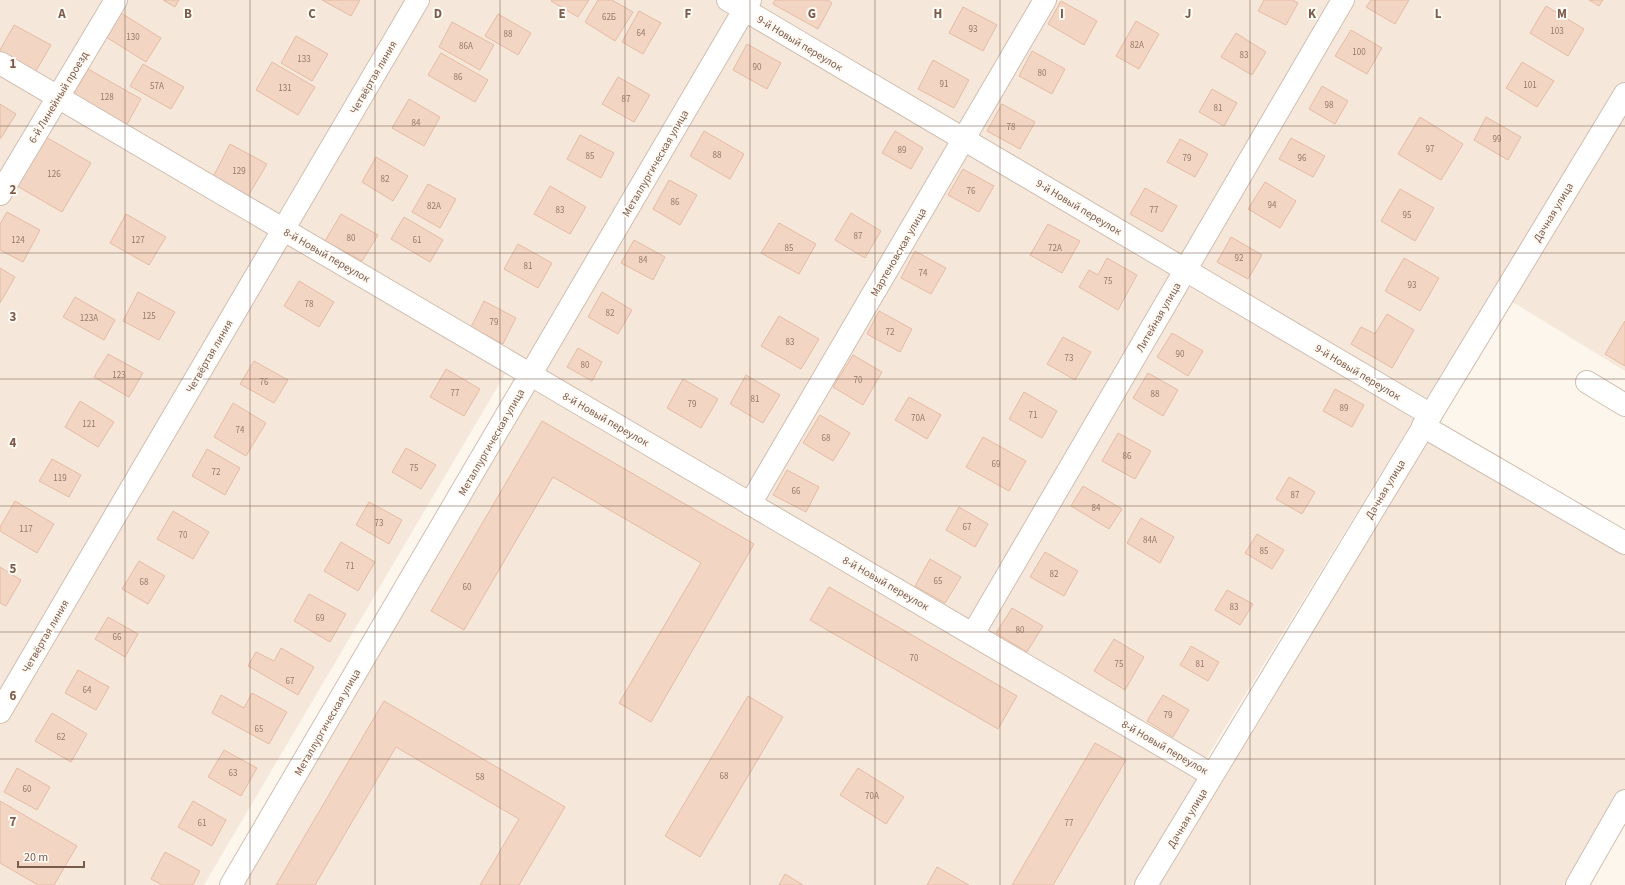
<svg xmlns="http://www.w3.org/2000/svg" width="1625" height="885" font-family="'Source Sans 3',sans-serif">
	<style>
		.residential { fill: #f5e8da }
		.building { fill: #f3d5c3; stroke: #e6bba3 }
		.lines { fill: none; stroke-linecap: round; stroke-linejoin: round }
		.minor-casing { stroke: #d1beb0; stroke-width: 24 }
		.minor { stroke: #fff; stroke-width: 22 }
		.grid { fill: none; stroke: #7a5c4d; stroke-width: 1; stroke-opacity: 0.55 }
		.labels { text-anchor: middle; stroke-width: 4; stroke-linejoin: round; paint-order: stroke }
		.number-label { font-size: 9px; fill: #987a6a }
		.street-label { font-size: 11px; fill: #7a5c4d; stroke: #fffaf3 }
		.grid-label { font-size: 13px; text-anchor: middle; font-weight: bold; fill: #7a5c4d; stroke: #fffaf3; stroke-width: 4; stroke-linejoin: round; paint-order: stroke }
	</style>
	<rect width="100%" height="100%" fill="#fdf6ec"/>
	<g class="residential">
		<polygon points="0,0 1625,0 1625,371 1493,290 1204,762 514,359 204,885 0,885"/>
		<polygon points="531,374 1212,775 1423,426 1625,543 1625,801 1577,885 231,885"/>
	</g>
	<g class="building">
		<polygon points="163,0 179,0 175,7"/>
		<polygon points="322,0 360,0 351,16"/>
		<polygon points="552,0 589,0 578,17 551,1"/>
		<polygon points="598,0 612,0 633,12 615,41 585,22"/>
		<polygon points="775,0 828,0 832,3 818,29 773,4"/>
		<polygon points="1264,0 1293,0 1298,3 1286,25 1258,11"/>
		<polygon points="1371,0 1409,0 1395,24 1366,7"/>
		<polygon points="1589,0 1603,0 1599,6"/>
		<polygon points="1061,1 1097,21 1084,45 1048,24"/>
		<polygon points="1546,6 1584,29 1568,56 1530,33"/>
		<polygon points="963,7 997,25 983,51 949,33"/>
		<polygon points="639,11 661,23 643,54 622,42"/>
		<polygon points="121,13 161,38 146,62 106,37"/>
		<polygon points="498,14 531,33 518,55 485,36"/>
		<polygon points="1136,21 1159,34 1139,69 1116,56"/>
		<polygon points="452,22 494,45 480,70 439,47"/>
		<polygon points="14,25 51,45 33,76 0,58 0,50"/>
		<polygon points="1351,30 1382,48 1367,74 1335,56"/>
		<polygon points="1236,33 1266,52 1252,75 1221,57"/>
		<polygon points="296,36 328,54 312,81 281,63"/>
		<polygon points="747,44 781,63 767,89 733,70"/>
		<polygon points="1032,51 1065,69 1052,94 1019,76"/>
		<polygon points="441,53 488,80 475,102 428,75"/>
		<polygon points="933,60 969,80 954,108 918,89"/>
		<polygon points="272,62 315,87 298,115 256,90"/>
		<polygon points="1522,62 1554,81 1537,107 1506,88"/>
		<polygon points="143,64 184,87 171,109 130,86"/>
		<polygon points="88,69 141,99 126,126 73,95"/>
		<polygon points="618,77 650,95 634,122 602,104"/>
		<polygon points="1322,86 1348,101 1335,124 1309,109"/>
		<polygon points="1212,89 1237,103 1224,126 1199,112"/>
		<polygon points="409,99 440,117 424,146 392,128"/>
		<polygon points="0,104 16,114 1,138 0,138"/>
		<polygon points="1002,104 1035,122 1020,149 987,131"/>
		<polygon points="1420,117 1463,144 1441,180 1398,154"/>
		<polygon points="1486,117 1521,137 1508,160 1474,140"/>
		<polygon points="704,131 744,154 730,179 690,156"/>
		<polygon points="895,131 923,148 911,169 882,153"/>
		<polygon points="580,135 614,153 601,178 567,159"/>
		<polygon points="46,137 91,163 62,212 17,186"/>
		<polygon points="1291,138 1325,156 1313,177 1279,159"/>
		<polygon points="1180,139 1208,154 1195,177 1167,162"/>
		<polygon points="230,144 267,164 247,198 212,179"/>
		<polygon points="376,157 408,176 393,201 362,182"/>
		<polygon points="963,169 994,186 979,212 948,195"/>
		<polygon points="669,180 697,195 680,225 653,209"/>
		<polygon points="1265,182 1296,201 1280,228 1248,209"/>
		<polygon points="428,184 456,199 440,228 412,212"/>
		<polygon points="550,186 586,207 570,234 534,214"/>
		<polygon points="1145,188 1177,206 1162,232 1130,214"/>
		<polygon points="1400,189 1434,208 1415,241 1381,221"/>
		<polygon points="7,212 40,230 23,262 0,250 0,224"/>
		<polygon points="851,213 881,231 865,258 835,240"/>
		<polygon points="126,214 166,237 149,265 110,243"/>
		<polygon points="341,214 378,235 362,261 325,241"/>
		<polygon points="404,217 443,240 430,262 391,239"/>
		<polygon points="779,223 816,244 799,274 761,253"/>
		<polygon points="1048,224 1080,241 1062,273 1030,255"/>
		<polygon points="1231,237 1262,255 1248,279 1217,262"/>
		<polygon points="634,240 665,257 653,280 621,263"/>
		<polygon points="518,244 552,263 538,288 504,269"/>
		<polygon points="915,251 946,268 931,294 901,278"/>
		<polygon points="1107,258 1137,275 1118,310 1079,287 1089,270 1098,275"/>
		<polygon points="1404,258 1439,278 1420,311 1385,291"/>
		<polygon points="0,268 15,277 0,303"/>
		<polygon points="299,281 334,302 319,327 284,306"/>
		<polygon points="138,292 175,312 159,340 123,321"/>
		<polygon points="602,292 632,310 618,334 588,317"/>
		<polygon points="75,297 115,320 104,340 63,317"/>
		<polygon points="484,301 516,318 503,344 471,327"/>
		<polygon points="879,311 912,329 900,352 867,334"/>
		<polygon points="1387,314 1414,330 1392,368 1351,344 1361,327 1375,334"/>
		<polygon points="779,316 819,339 801,369 761,346"/>
		<polygon points="1625,321 1625,366 1605,354"/>
		<polygon points="1172,333 1203,351 1188,376 1157,357"/>
		<polygon points="1063,337 1091,352 1075,380 1047,364"/>
		<polygon points="578,348 602,362 592,381 567,367"/>
		<polygon points="108,354 143,373 129,397 94,377"/>
		<polygon points="853,355 882,372 863,405 833,387"/>
		<polygon points="254,361 288,380 274,403 240,384"/>
		<polygon points="446,369 480,389 464,416 430,397"/>
		<polygon points="1148,373 1178,390 1163,416 1133,398"/>
		<polygon points="746,375 780,395 763,423 730,404"/>
		<polygon points="683,379 718,399 701,428 667,408"/>
		<polygon points="1335,389 1364,405 1352,427 1323,411"/>
		<polygon points="1024,392 1057,411 1042,438 1009,419"/>
		<polygon points="909,397 941,415 927,439 895,420"/>
		<polygon points="80,401 114,422 98,447 65,427"/>
		<polygon points="233,403 266,423 246,456 214,437"/>
		<polygon points="820,415 850,433 833,461 803,443"/>
		<polygon points="542,421 754,544 651,722 619,703 701,563 553,477 464,630 431,611"/>
		<polygon points="1118,433 1151,451 1135,479 1102,461"/>
		<polygon points="983,437 1026,461 1009,491 966,467"/>
		<polygon points="406,448 436,465 421,489 392,472"/>
		<polygon points="207,449 240,468 225,495 192,476"/>
		<polygon points="52,459 81,475 69,497 39,481"/>
		<polygon points="787,470 819,487 806,512 773,495"/>
		<polygon points="1289,477 1315,492 1302,514 1276,499"/>
		<polygon points="1083,486 1122,509 1109,529 1071,506"/>
		<polygon points="15,501 54,524 37,553 0,531 0,527"/>
		<polygon points="369,502 402,520 389,544 356,525"/>
		<polygon points="959,507 988,524 975,547 946,530"/>
		<polygon points="173,511 209,532 193,559 157,539"/>
		<polygon points="1141,518 1174,537 1160,563 1127,543"/>
		<polygon points="1257,534 1284,550 1272,569 1245,553"/>
		<polygon points="341,542 375,562 358,591 324,571"/>
		<polygon points="1045,552 1078,571 1064,596 1030,577"/>
		<polygon points="930,559 961,577 945,603 915,586"/>
		<polygon points="139,561 165,576 148,604 122,589"/>
		<polygon points="0,567 21,580 6,606 0,603"/>
		<polygon points="829,587 1017,696 998,729 810,620"/>
		<polygon points="1227,590 1253,604 1240,625 1215,610"/>
		<polygon points="309,594 346,614 330,642 294,621"/>
		<polygon points="1012,608 1043,626 1027,652 996,633"/>
		<polygon points="108,617 138,634 125,657 95,639"/>
		<polygon points="1114,639 1144,657 1125,690 1094,671"/>
		<polygon points="1191,646 1219,662 1208,681 1180,665"/>
		<polygon points="281,648 314,667 298,695 248,666 256,652 274,661"/>
		<polygon points="78,670 109,687 96,710 65,693"/>
		<polygon points="252,693 287,712 269,744 212,713 221,695 244,708"/>
		<polygon points="1163,695 1189,710 1173,737 1147,721"/>
		<polygon points="748,696 783,717 700,857 665,836"/>
		<polygon points="384,701 565,807 519,885 480,885 519,819 396,747 315,885 276,885"/>
		<polygon points="52,713 87,734 71,762 35,741"/>
		<polygon points="1095,743 1126,760 1053,885 1012,885"/>
		<polygon points="224,750 257,768 241,796 208,777"/>
		<polygon points="17,768 50,787 37,810 4,792"/>
		<polygon points="858,768 904,797 886,824 840,795"/>
		<polygon points="0,801 77,846 54,885 38,885 0,863"/>
		<polygon points="193,801 226,820 212,846 178,827"/>
		<polygon points="165,852 200,871 193,885 162,885 151,879"/>
		<polygon points="937,867 969,885 927,885"/>
		<polygon points="785,874 803,885 779,885"/>
	</g>
	<g class="lines">
		<g class="minor-casing">
			<g id="minor">
				<polyline points="728,0 1431,415"/>
				<polyline points="0,63 1212,775"/>
				<polyline points="0,194 116,0"/>
				<polyline points="1587,382 1625,405"/>
				<polyline points="1423,426 1625,543"/>
				<polyline points="750,504 1045,0"/>
				<polyline points="973,634 1343,0"/>
				<polyline points="0,712 418,0"/>
				<polyline points="231,885 750,0"/>
				<polyline points="1146,885 1625,94"/>
				<polyline points="1577,885 1625,801"/>
			</g>
		</g>
		<use href="#minor" class="minor"/>
	</g>
	<path class="grid" d="M125,0V885M250,0V885M375,0V885M500,0V885M625,0V885M750,0V885M875,0V885M1000,0V885M1125,0V885M1250,0V885M1375,0V885M1500,0V885M0,126H1625M0,253H1625M0,379H1625M0,506H1625M0,632H1625M0,759H1625"/>
	<g class="labels">
		<g class="number-label">
			<text x="609" y="20">62Б</text>
			<text x="973" y="32">93</text>
			<text x="1557" y="34">103</text>
			<text x="641" y="36">64</text>
			<text x="508" y="37">88</text>
			<text x="133" y="40">130</text>
			<text x="1137" y="48">82А</text>
			<text x="466" y="49">86А</text>
			<text x="1359" y="55">100</text>
			<text x="1244" y="58">83</text>
			<text x="304" y="62">133</text>
			<text x="757" y="70">90</text>
			<text x="1042" y="76">80</text>
			<text x="458" y="80">86</text>
			<text x="944" y="87">91</text>
			<text x="1530" y="88">101</text>
			<text x="157" y="89">57А</text>
			<text x="285" y="91">131</text>
			<text x="107" y="100">128</text>
			<text x="626" y="102">87</text>
			<text x="1329" y="108">98</text>
			<text x="1218" y="111">81</text>
			<text x="416" y="126">84</text>
			<text x="1011" y="130">78</text>
			<text x="1497" y="142">99</text>
			<text x="1430" y="152">97</text>
			<text x="902" y="153">89</text>
			<text x="717" y="158">88</text>
			<text x="590" y="159">85</text>
			<text x="1187" y="161">79</text>
			<text x="1302" y="161">96</text>
			<text x="239" y="174">129</text>
			<text x="54" y="177">126</text>
			<text x="385" y="182">82</text>
			<text x="971" y="194">76</text>
			<text x="675" y="205">86</text>
			<text x="1272" y="208">94</text>
			<text x="434" y="209">82А</text>
			<text x="560" y="213">83</text>
			<text x="1154" y="213">77</text>
			<text x="1407" y="218">95</text>
			<text x="858" y="239">87</text>
			<text x="351" y="241">80</text>
			<text x="18" y="243">124</text>
			<text x="138" y="243">127</text>
			<text x="417" y="243">61</text>
			<text x="789" y="251">85</text>
			<text x="1055" y="251">72А</text>
			<text x="1239" y="261">92</text>
			<text x="643" y="263">84</text>
			<text x="528" y="269">81</text>
			<text x="923" y="276">74</text>
			<text x="1108" y="284">75</text>
			<text x="1412" y="288">93</text>
			<text x="309" y="307">78</text>
			<text x="610" y="316">82</text>
			<text x="149" y="319">125</text>
			<text x="89" y="321">123А</text>
			<text x="494" y="325">79</text>
			<text x="890" y="335">72</text>
			<text x="790" y="345">83</text>
			<text x="1180" y="357">90</text>
			<text x="1069" y="361">73</text>
			<text x="585" y="368">80</text>
			<text x="119" y="378">123</text>
			<text x="858" y="383">70</text>
			<text x="264" y="385">76</text>
			<text x="455" y="396">77</text>
			<text x="1155" y="397">88</text>
			<text x="755" y="402">81</text>
			<text x="692" y="407">79</text>
			<text x="1344" y="411">89</text>
			<text x="1033" y="418">71</text>
			<text x="918" y="421">70А</text>
			<text x="89" y="427">121</text>
			<text x="240" y="433">74</text>
			<text x="826" y="441">68</text>
			<text x="1127" y="459">86</text>
			<text x="996" y="467">69</text>
			<text x="414" y="471">75</text>
			<text x="216" y="475">72</text>
			<text x="60" y="481">119</text>
			<text x="796" y="494">66</text>
			<text x="1295" y="498">87</text>
			<text x="1096" y="511">84</text>
			<text x="379" y="526">73</text>
			<text x="967" y="530">67</text>
			<text x="26" y="532">117</text>
			<text x="183" y="538">70</text>
			<text x="1150" y="543">84А</text>
			<text x="1264" y="554">85</text>
			<text x="350" y="569">71</text>
			<text x="1054" y="577">82</text>
			<text x="938" y="584">65</text>
			<text x="144" y="585">68</text>
			<text x="467" y="590">60</text>
			<text x="1234" y="610">83</text>
			<text x="320" y="621">69</text>
			<text x="1020" y="633">80</text>
			<text x="117" y="640">66</text>
			<text x="914" y="661">70</text>
			<text x="1119" y="667">75</text>
			<text x="1200" y="667">81</text>
			<text x="290" y="684">67</text>
			<text x="87" y="693">64</text>
			<text x="1168" y="718">79</text>
			<text x="259" y="732">65</text>
			<text x="61" y="740">62</text>
			<text x="233" y="776">63</text>
			<text x="724" y="779">68</text>
			<text x="480" y="780">58</text>
			<text x="27" y="792">60</text>
			<text x="872" y="799">70А</text>
			<text x="202" y="826">61</text>
			<text x="1069" y="826">77</text>
		</g>
		<g class="street-label">
			<text transform="translate(800 43) rotate(31)" y="4">9-й Новый переулок</text>
			<text transform="translate(373 77) rotate(-60)" y="4">Четвёртая линия</text>
			<text transform="translate(58 97) rotate(-59)" y="4">6-й Линейный проезд</text>
			<text transform="translate(655 163) rotate(-60)" y="4">Металлургическая улица</text>
			<text transform="translate(1079 207) rotate(31)" y="4">9-й Новый переулок</text>
			<text transform="translate(1553 212) rotate(-59)" y="4">Дачная улица</text>
			<text transform="translate(898 252) rotate(-60)" y="4">Мартеновская улица</text>
			<text transform="translate(327 255) rotate(30)" y="4">8-й Новый переулок</text>
			<text transform="translate(1158 317) rotate(-60)" y="4">Литейная улица</text>
			<text transform="translate(209 356) rotate(-60)" y="4">Четвёртая линия</text>
			<text transform="translate(1358 372) rotate(31)" y="4">9-й Новый переулок</text>
			<text transform="translate(606 419) rotate(30)" y="4">8-й Новый переулок</text>
			<text transform="translate(491 442) rotate(-60)" y="4">Металлургическая улица</text>
			<text transform="translate(1385 489) rotate(-59)" y="4">Дачная улица</text>
			<text transform="translate(886 583) rotate(30)" y="4">8-й Новый переулок</text>
			<text transform="translate(45 636) rotate(-60)" y="4">Четвёртая линия</text>
			<text transform="translate(327 722) rotate(-60)" y="4">Металлургическая улица</text>
			<text transform="translate(1165 747) rotate(30)" y="4">8-й Новый переулок</text>
			<text transform="translate(1187 818) rotate(-59)" y="4">Дачная улица</text>
		</g>
	</g>
	<g class="grid-label">
		<text x="62" y="18">A</text>
		<text x="188" y="18">B</text>
		<text x="312" y="18">C</text>
		<text x="438" y="18">D</text>
		<text x="562" y="18">E</text>
		<text x="688" y="18">F</text>
		<text x="812" y="18">G</text>
		<text x="938" y="18">H</text>
		<text x="1062" y="18">I</text>
		<text x="1188" y="18">J</text>
		<text x="1312" y="18">K</text>
		<text x="1438" y="18">L</text>
		<text x="1562" y="18">M</text>
		<text x="13" y="68">1</text>
		<text x="13" y="194">2</text>
		<text x="13" y="321">3</text>
		<text x="13" y="447">4</text>
		<text x="13" y="573">5</text>
		<text x="13" y="700">6</text>
		<text x="13" y="826">7</text>
	</g>
	<path d="M18 861v6h66v-6" fill="none" stroke="#7a5c4d" stroke-width="2"/>
	<text x="24" y="861" font-size="12" fill="#7a5c4d" stroke="#fffaf3" stroke-width="3" paint-order="stroke">20 m</text>
</svg>
